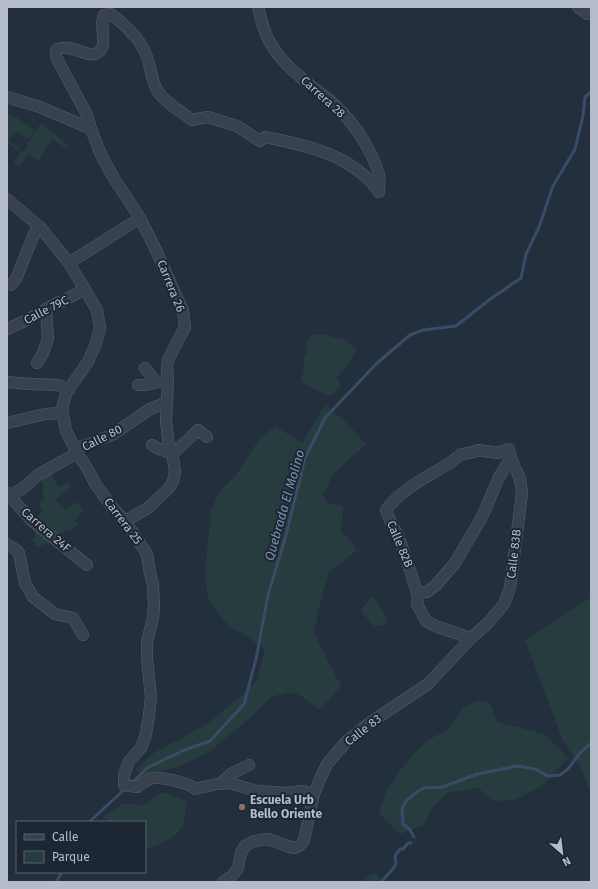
<svg xmlns="http://www.w3.org/2000/svg" width="598" height="889" font-family="'Fira Sans',sans-serif">
	<style>
		.green { fill: #263c3f }
		.lines { fill: none; stroke-linecap: round; stroke-linejoin: round }
		.stream { stroke: #394c67; stroke-width: 3 }
		.minor-casing { stroke: #565f6c; stroke-width: 12 }
		.minor { stroke: #38414e; stroke-width: 11 }
		.education-dot { fill: #8d6e63; stroke: #1d2633; stroke-width: 1.5 }
		.labels { text-anchor: middle; stroke-width: 4; stroke-linejoin: round; paint-order: stroke }
		.street-label { font-size: 12px; fill: #b4bcc9; stroke: #1d2633 }
		.poi-label { font-size: 12px; font-weight: bold; fill: #b4bcc9; stroke: #1d2633; text-anchor: start }
		.water-label { font-size: 13px; font-style: italic; fill: #7c92b1; stroke: #1d2633 }
	</style>
	<rect width="100%" height="100%" fill="#242f3e"/>
	<g class="green">
		<polygon points="11,114 35,130 28,139 17,131 9,141 21,150 20,151 7,143 7,115"/>
		<polygon points="41,123 68,145 65,148 52,139 38,161 28,154 20,167 13,164 21,151 24,152 28,147 27,144"/>
		<polygon points="322,334 344,340 357,349 348,364 337,377 341,385 333,395 324,394 301,381 304,368 303,361 306,354 307,343 311,335"/>
		<polygon points="325,405 343,419 367,445 351,457 332,476 323,496 328,503 343,507 341,531 350,540 357,550 329,572 321,599 314,633 341,686 320,710 298,694 287,692 271,697 242,725 209,752 178,767 144,775 135,770 155,752 182,738 211,721 239,698 257,680 265,649 243,634 230,628 208,600 205,570 211,512 218,493 236,475 260,438 275,426 302,443"/>
		<polygon points="50,472 59,487 68,483 71,487 55,499 66,510 76,502 84,510 75,521 78,524 71,531 65,530 57,537 33,518 43,512 38,504 44,499 41,476"/>
		<polygon points="34,528 53,539 49,543 37,547 32,540 35,537"/>
		<polygon points="373,596 387,618 384,626 379,625 373,626 362,612 361,609"/>
		<polygon points="591,597 591,794 580,766 563,741 525,640"/>
		<polygon points="477,700 490,703 497,722 544,734 568,758 542,786 514,800 494,801 478,788 447,793 433,807 423,826 400,834 379,813 386,792 401,769 418,749 430,739 447,730 463,708"/>
		<polygon points="163,792 187,801 183,827 170,839 148,849 145,848 145,822 109,822 103,816 123,804 144,805"/>
		<polygon points="376,873 382,882 363,882 368,876"/>
	</g>
	<g class="lines">
		<g class="stream">
			<polyline points="132,783 147,768 182,751 210,741 244,704 256,659 268,595 285,539 305,458 325,418 376,364 410,335 423,330 456,326 489,300 521,278 526,254 539,227 553,186 575,149 583,116 585,97 591,92"/>
			<polyline points="89,822 126,788"/>
			<polyline points="414,837 410,830 403,824 402,809 406,801 418,791 424,788 443,787 477,774 517,766 535,769 548,776 560,775 568,769 580,753 591,743"/>
			<polyline points="56,882 62,872"/>
			<polyline points="381,882 392,870 396,864 395,856 400,849 403,849 408,843 411,843"/>
		</g>
		<g class="minor-casing">
			<g id="minor">
				<path d="M258,7C261,20 264,33 271,44C284,67 308,83 328,99C351,118 370,146 379,174C380,179 379,187 379,192"/>
				<polyline points="578,7 587,14"/>
				<polyline points="7,97 40,107 91,129"/>
				<path d="M7,199L40,227L69,263L97,310L100,328L96,343L88,362L66,393L62,409L66,431L77,453L87,468L96,485L112,507L125,521L147,554L150,573L153,585L154,606L153,618L147,642V658L151,698L149,715L146,734L141,748L129,761L124,775V785L137,787C142,784 147,779 153,778C161,777 190,783 195,789L217,784L230,783L257,791L287,793L302,791L314,794"/>
				<polyline points="69,263 140,218"/>
				<polyline points="11,285 16,279 34,234 40,227"/>
				<polyline points="7,329 27,320 57,303 63,301 85,289"/>
				<polyline points="37,363 43,353 48,339 46,309"/>
				<polyline points="145,368 156,382"/>
				<polyline points="7,382 29,384 59,385 69,390"/>
				<polyline points="138,385 146,385 168,380"/>
				<polyline points="7,423 45,414 63,413"/>
				<polyline points="152,445 159,449 171,453 177,450 198,430 207,437"/>
				<polyline points="7,493 31,520 87,565"/>
				<polyline points="9,496 22,489 38,475 77,453 80,447 112,435 150,409 167,402"/>
				<path d="M125,521L148,508L169,488L173,481L175,472L173,459L169,446L166,421L168,380L167,368L168,360L185,327L183,311L156,250L140,218L115,180L102,157L91,129L87,115L56,57V52L57,49C73,43 87,59 97,53C110,46 98,26 104,15L111,14C129,28 144,42 149,64C152,74 152,84 159,93C166,103 182,112 192,120L208,117L237,126L260,141L265,137C306,145 353,155 379,192"/>
				<polyline points="7,544 15,549 19,553 25,583 33,597 55,614 73,618 83,635"/>
				<path d="M417,592H427L436,585L455,563L482,517L499,477L511,458L509,449L497,453L478,450C472,454 466,452 460,455C456,457 453,462 448,464C427,477 401,489 386,510C389,520 394,528 399,538C405,554 410,570 415,586C417,592 419,599 417,604L426,621L435,626L471,638"/>
				<polyline points="220,784 231,774 249,765"/>
				<path d="M223,882L232,876L238,868L241,852L246,845L254,841L268,839L293,848C299,847 301,845 304,840L314,794L320,779L327,764L346,742L368,724L428,684L471,638L488,623L504,604L510,588L522,493C521,487 521,480 518,474C515,468 513,465 511,458"/>
			</g>
		</g>
		<use href="#minor" class="minor"/>
	</g>
	<circle class="education-dot" cx="242" cy="807" r="4"/>
	<g class="labels">
		<g class="street-label">
			<text transform="translate(323 97) rotate(42)" y="4">Carrera 28</text>
			<text transform="translate(171 286) rotate(68)" y="4">Carrera 26</text>
			<text transform="translate(46 310) rotate(-27)" y="4">Calle 79C</text>
			<text transform="translate(102 438) rotate(-27)" y="4">Calle 80</text>
			<text transform="translate(123 521) rotate(53)" y="4">Carrera 25</text>
			<text transform="translate(46 530) rotate(41)" y="4">Carrera 24F</text>
			<text transform="translate(400 544) rotate(67)" y="4">Calle 82B</text>
			<text transform="translate(514 554) rotate(-83)" y="4">Calle 83B</text>
			<text transform="translate(363 730) rotate(-38)" y="4">Calle 83</text>
		</g>
		<g class="poi-label">
			<text x="250" y="804">Escuela Urb<tspan x="250" dy="14">Bello Oriente</tspan></text>
		</g>
		<g class="water-label">
			<text transform="translate(284 505) rotate(-74)" y="5">Quebrada El Molino</text>
		</g>
	</g>
	<rect width="598" height="889" fill="none" stroke="#b4bcc9" stroke-width="16"/>
	<rect x="16" y="821" width="130" height="52" fill="#1d2633" stroke="#59626f"/>
	<rect x="24" y="834" width="20" height="6" fill="#38414e" stroke="#59626f"/>
	<text x="52" y="841" font-size="12" fill="#b4bcc9">Calle</text>
	<rect x="24" y="851" width="20" height="12" fill="#263c3f" stroke="#59626f"/>
	<text x="52" y="861" font-size="12" fill="#b4bcc9">Parque</text>
	<g transform="translate(562 853) rotate(152)" stroke="#1d2633" stroke-width="3" paint-order="stroke">
	<path d="M0-3L7 15L0 10L-7 15Z" fill="#b4bcc9"/>
	<text y="-6" font-size="11" font-weight="bold" text-anchor="middle" fill="#b4bcc9">N</text>
	</g>
</svg>
